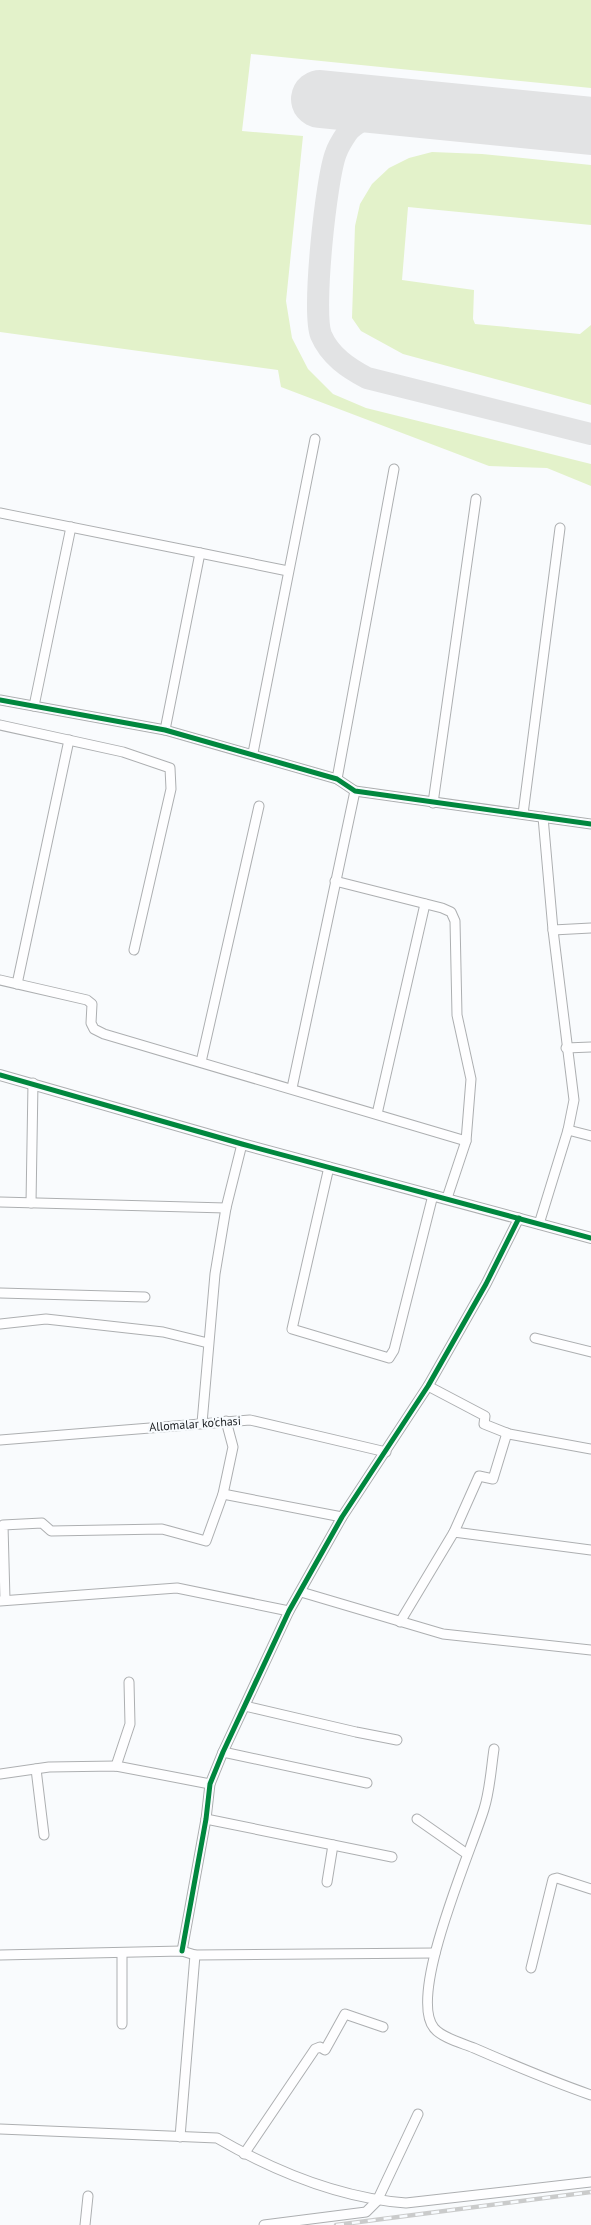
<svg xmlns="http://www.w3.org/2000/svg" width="591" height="2225" font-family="'PT Sans',sans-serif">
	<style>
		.green { fill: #e3f2ca }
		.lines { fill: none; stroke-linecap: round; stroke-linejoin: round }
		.taxiway { stroke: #e2e3e4; stroke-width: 22 }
		.runway { stroke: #e2e3e4; stroke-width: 58 }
		.minor-casing { stroke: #adafb1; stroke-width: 11 }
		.tertiary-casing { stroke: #adafb1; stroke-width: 12 }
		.minor { stroke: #fefeff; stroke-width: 9 }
		.tertiary { stroke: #fefeff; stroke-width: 10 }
		.rail-casing { stroke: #cacbcb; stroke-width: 4.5 }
		.rail { stroke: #f8fbfe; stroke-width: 2.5; stroke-dasharray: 8; stroke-linecap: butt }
		.cycleway-casing { stroke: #f8fbfe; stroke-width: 8 }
		.cycleway { stroke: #00873e; stroke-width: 5 }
		.labels { text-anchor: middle; stroke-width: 4.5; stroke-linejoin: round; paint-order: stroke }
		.street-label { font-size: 12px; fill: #212427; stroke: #f8fbfe }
	</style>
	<rect width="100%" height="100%" fill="#f9fbfd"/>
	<g class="green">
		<polygon points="0,0 591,0 591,88 251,54 242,131 303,136 286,301 292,338 308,369 333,394 366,408 591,464 591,486 547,468 489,466 281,387 278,370 0,332"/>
		<polygon points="432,152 482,154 591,165 591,225 408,207 402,280 474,290 473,319 475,324 580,334 591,325 591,405 403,354 361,331 352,318 355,226 360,204 372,184 389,168 409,158"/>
	</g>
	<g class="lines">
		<path class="taxiway" d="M393,106C379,113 356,120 347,133C343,139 338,147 336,153C326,178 312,312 321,335C330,356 348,368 367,378L591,434"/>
		<polyline class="runway" points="320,99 591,126"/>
		<g class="minor-casing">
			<g id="minor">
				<polyline points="0,513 200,553 165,730"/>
				<polyline points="200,553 288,571"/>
				<polyline points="0,700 165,730 337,779 355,791 591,824"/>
				<polyline points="34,706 71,527"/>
				<polyline points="0,725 123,752 170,768 171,789 134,950"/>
				<polyline points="253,753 315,439"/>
				<polyline points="337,779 394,469"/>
				<polyline points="433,803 476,499"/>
				<polyline points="523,814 560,528"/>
				<polyline points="543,817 553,930 591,928"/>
				<polyline points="335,881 442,908 451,912 455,921 457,1015 471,1079 466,1141 447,1198"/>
				<polyline points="0,980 87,1000 92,1004 91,1023 94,1029 104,1034 466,1141"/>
				<polyline points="17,984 69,740"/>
				<polyline points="566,1048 591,1047"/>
				<polyline points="201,1062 259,806"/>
				<polyline points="292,1088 355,791"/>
				<polyline points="377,1114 425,904"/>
				<polyline points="568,1130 591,1136"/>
				<polyline points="329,1167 292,1329 389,1358 394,1350 433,1195"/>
				<polyline points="0,1202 226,1208"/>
				<polyline points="31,1203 33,1083"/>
				<polyline points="539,1224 568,1130 574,1100 553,930"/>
				<polyline points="0,1293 145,1297"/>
				<polyline points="0,1324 46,1319 163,1332 208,1343"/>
				<polyline points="535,1338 591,1352"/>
				<polyline points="428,1386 485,1416 484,1424 509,1434 591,1449"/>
				<polyline points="202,1423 215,1274 226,1208 242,1144"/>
				<polyline points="0,1440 250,1420 386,1452"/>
				<polyline points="223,1494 342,1517"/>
				<polyline points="454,1532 479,1476 493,1479 507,1433"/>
				<polyline points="301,1592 443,1634 591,1650"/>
				<polyline points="5,1600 3,1525 42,1523 51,1531 162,1529 206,1541 223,1494 233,1447 226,1421"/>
				<polyline points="0,1601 177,1588 289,1611"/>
				<polyline points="400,1622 454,1532 591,1550"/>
				<polyline points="245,1706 356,1732 397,1740"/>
				<path d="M494,1749C491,1769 490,1790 484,1809C472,1849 407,1995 434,2028C442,2038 462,2043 474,2048C513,2065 551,2081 591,2095"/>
				<polyline points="223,1752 367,1783"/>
				<polyline points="116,1766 130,1724 129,1682"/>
				<polyline points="36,1769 44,1835"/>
				<polyline points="0,1774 49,1767 116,1766 210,1784"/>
				<polyline points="206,1819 392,1857"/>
				<polyline points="417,1819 467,1854"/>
				<polyline points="327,1882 333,1845"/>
				<polyline points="182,1951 206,1819 210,1784 223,1752 289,1611 342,1517 428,1386 486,1284 519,1218"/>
				<polyline points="122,1953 122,2024"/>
				<polyline points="0,1955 182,1951 195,1955 435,1953"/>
				<polyline points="531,1968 553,1879 557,1878 591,1889"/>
				<path d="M0,2129L217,2138C274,2171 339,2198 406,2203L591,2182"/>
				<polyline points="180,2137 195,1955"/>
				<polyline points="244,2154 315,2049 320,2047 325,2050 345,2014 383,2027"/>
				<polyline points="85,2225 88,2196"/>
				<polyline points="264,2225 366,2212 377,2201 418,2114"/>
			</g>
		</g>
		<g class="tertiary-casing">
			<polyline id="tertiary" points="0,1075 242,1144 591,1238"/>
		</g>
		<use href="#minor" class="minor"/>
		<use href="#tertiary" class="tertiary"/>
		<g class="rail-casing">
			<polyline id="rail" points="336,2225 591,2192"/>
		</g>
		<use href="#rail" class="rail"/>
		<g class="cycleway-casing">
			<g id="cycleway">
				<polyline points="0,700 165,730 337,779 355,791 591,824"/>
				<polyline points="0,1075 242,1144 591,1238"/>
				<polyline points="182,1951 206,1819 210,1784 223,1752 289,1611 342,1517 428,1386 486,1284 519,1218"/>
			</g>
		</g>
		<use href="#cycleway" class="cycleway"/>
	</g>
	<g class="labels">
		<g class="street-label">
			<text transform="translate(195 1424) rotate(-4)" y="4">Allomalar ko'chasi</text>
		</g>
	</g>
</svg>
